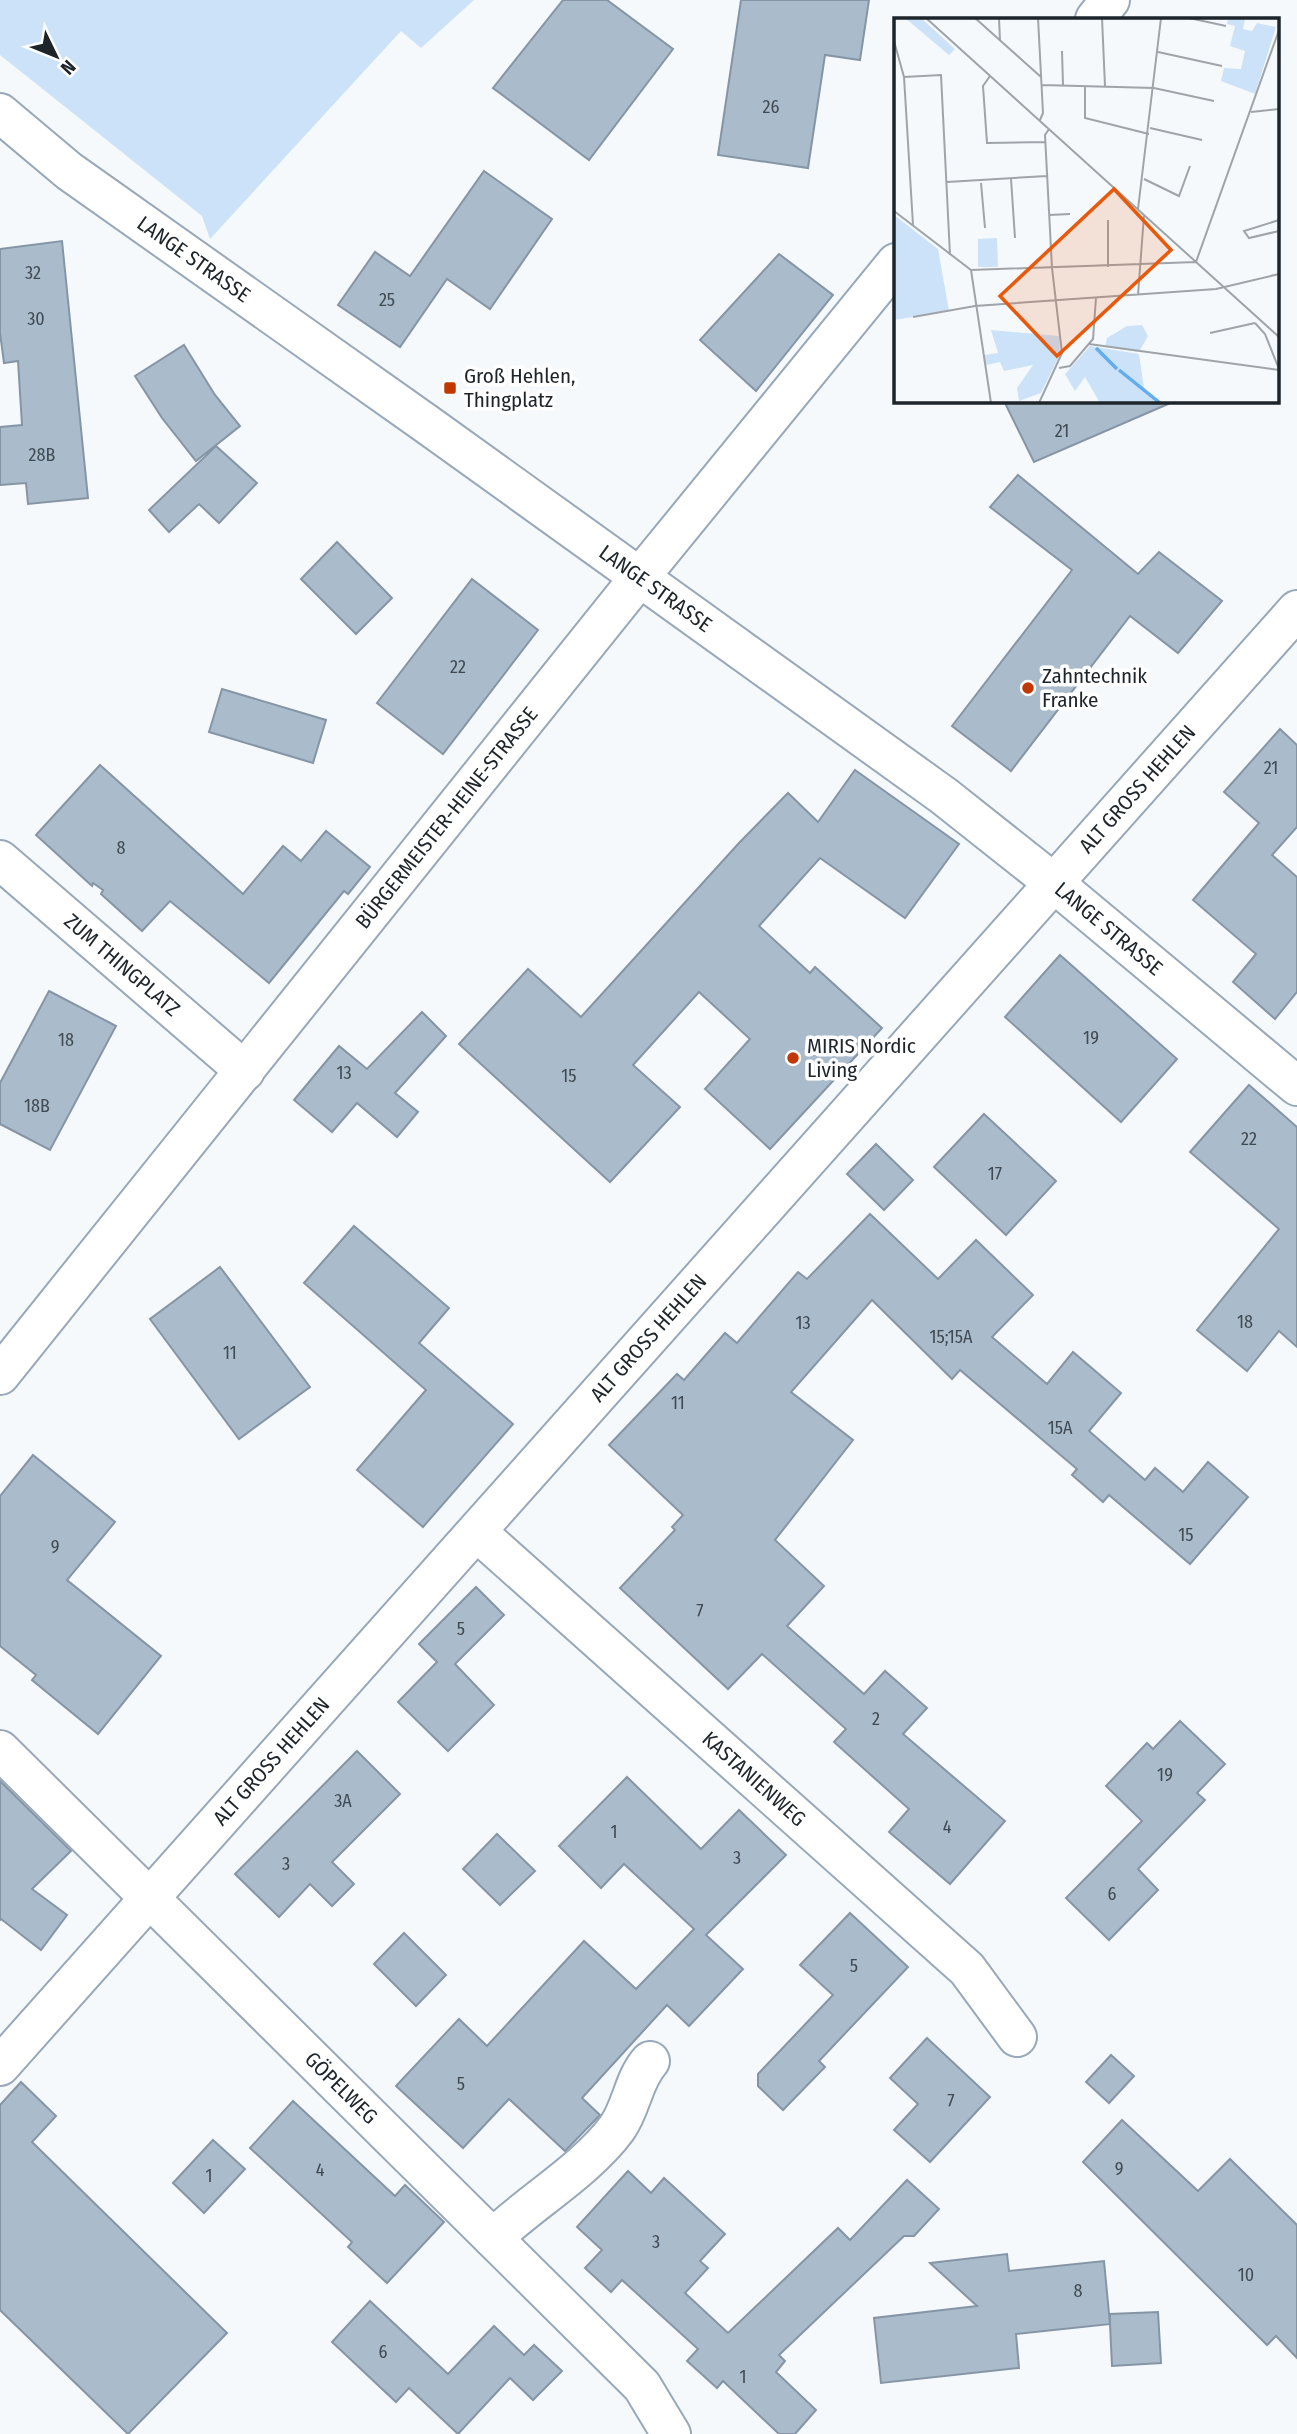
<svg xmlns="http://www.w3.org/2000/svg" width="1297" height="2434" font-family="'Fira Sans Condensed',sans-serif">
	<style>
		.green { fill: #cbe2f8 }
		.building { fill: #aabccc; stroke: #8595a5; stroke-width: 2 }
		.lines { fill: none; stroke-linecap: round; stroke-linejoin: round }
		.minor-casing { stroke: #98a8b9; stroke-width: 42 }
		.major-casing { stroke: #98a8b9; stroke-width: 42 }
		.minor { stroke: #fff; stroke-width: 38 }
		.major { stroke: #fff; stroke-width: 38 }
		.poi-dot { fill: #c13900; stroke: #fff; stroke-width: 2.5 }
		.labels { text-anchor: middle; stroke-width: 7; stroke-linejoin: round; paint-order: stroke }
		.number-label { font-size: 18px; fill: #404a52 }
		.street-label { font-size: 21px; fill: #1d242a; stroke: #fff }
		.poi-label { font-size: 21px; fill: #1d242a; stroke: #fff; text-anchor: start }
		.inset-river { fill: none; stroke: #63aced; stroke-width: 3.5 }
		.inset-road { fill: none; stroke: #9fa4a8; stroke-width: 2 }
		.view { fill: #e8590c; fill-opacity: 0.15; stroke: #e8590c; stroke-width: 3.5 }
		.inset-edge { fill: none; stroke: #1d242a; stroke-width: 3.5 }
	</style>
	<rect width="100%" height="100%" fill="#f5f9fc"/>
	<polygon class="green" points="0,0 474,0 421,48 401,31 210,239 202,216 0,55"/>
	<g class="building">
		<polygon points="563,0 607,0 673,49 589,160 493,88"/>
		<polygon points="741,0 869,0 860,60 825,55 808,168 718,155"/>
		<polygon points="484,171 552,219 490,309 447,279 400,347 338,305 375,252 410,276"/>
		<polygon points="62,241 88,498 28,504 26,483 0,485 0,427 22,425 18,361 4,363 0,333 0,249"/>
		<polygon points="779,254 833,295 756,391 700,340"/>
		<polygon points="184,345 215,395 240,426 196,461 162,418 135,376"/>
		<polygon points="1004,401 1175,401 1034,462"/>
		<polygon points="216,446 257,483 219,523 199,504 169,532 149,510"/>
		<polygon points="1018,475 1138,574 1159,552 1222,601 1178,653 1130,616 1011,771 952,726 1072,570 990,507"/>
		<polygon points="337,542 392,598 356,634 301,579"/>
		<polygon points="472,579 538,630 443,754 377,703"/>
		<polygon points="222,689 326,720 313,763 209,732"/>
		<polygon points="1280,729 1297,745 1297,827 1272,855 1297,877 1297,992 1275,1019 1233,982 1256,954 1193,900 1259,823 1224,792"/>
		<polygon points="100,765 243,894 283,846 301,861 326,831 370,867 348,894 344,891 269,983 170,901 142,931 101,894 103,890 93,883 92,886 36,835"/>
		<polygon points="855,770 959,844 905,918 820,858 759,926 810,973 815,967 882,1028 770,1149 705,1089 750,1039 699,992 633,1065 680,1107 610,1182 459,1044 528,969 581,1017 739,843 788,793 818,822"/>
		<polygon points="1060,955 1177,1059 1121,1122 1005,1017"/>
		<polygon points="49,991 116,1026 50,1150 0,1124 0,1083"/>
		<polygon points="422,1012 446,1036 395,1093 418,1112 397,1137 357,1103 332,1132 294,1100 339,1046 367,1069"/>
		<polygon points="1249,1085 1297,1127 1297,1347 1279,1331 1247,1371 1197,1330 1279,1229 1190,1152"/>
		<polygon points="984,1114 1056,1181 1006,1235 934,1167"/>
		<polygon points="876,1144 913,1180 884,1210 847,1174"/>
		<polygon points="870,1214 938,1279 976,1240 1033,1295 992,1337 1047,1384 1073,1352 1121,1393 1089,1431 1145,1480 1155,1468 1183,1492 1208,1462 1248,1497 1190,1564 1109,1495 1103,1502 1072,1475 1077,1469 960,1370 952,1379 872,1300 791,1392 853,1440 775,1540 824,1586 787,1626 864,1694 885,1671 927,1708 903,1734 1005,1821 950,1884 889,1832 909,1809 834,1742 846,1729 762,1654 728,1689 620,1588 675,1530 672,1527 683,1515 609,1445 677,1374 684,1380 725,1333 737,1343 798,1272 807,1279"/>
		<polygon points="354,1226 449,1308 419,1343 513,1424 423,1527 357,1470 426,1390 304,1283"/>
		<polygon points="220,1267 310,1387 239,1439 150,1319"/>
		<polygon points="33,1455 115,1522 67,1580 161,1656 98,1734 32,1680 36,1675 0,1646 0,1496"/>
		<polygon points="476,1587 504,1615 455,1664 494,1705 448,1751 398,1702 437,1662 419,1644"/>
		<polygon points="1180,1721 1225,1764 1197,1793 1205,1800 1138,1869 1158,1890 1109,1940 1066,1898 1142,1821 1106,1786 1147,1743 1153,1749"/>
		<polygon points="357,1751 400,1794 332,1862 354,1884 332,1906 310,1884 279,1917 235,1874"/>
		<polygon points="627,1777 701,1849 739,1810 786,1855 706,1935 743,1969 689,2026 667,2005 582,2098 600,2115 565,2151 509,2099 463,2148 396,2086 459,2019 487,2046 584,1941 636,1989 694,1929 624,1864 601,1888 559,1846"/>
		<polygon points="0,1781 71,1851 32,1889 67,1915 41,1950 1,1919 0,1920"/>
		<polygon points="497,1834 535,1871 500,1905 463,1869"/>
		<polygon points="850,1913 908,1967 819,2061 825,2067 783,2110 758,2086 758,2074 833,1995 800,1965"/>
		<polygon points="404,1933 446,1975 416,2006 374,1964"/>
		<polygon points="927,2038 990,2097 930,2162 894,2130 918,2104 890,2078"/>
		<polygon points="1111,2055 1134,2076 1109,2103 1086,2082"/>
		<polygon points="21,2082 56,2116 32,2142 227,2333 128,2434 0,2310 0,2105"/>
		<polygon points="293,2101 395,2196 405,2185 444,2222 387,2283 348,2247 352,2242 250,2148"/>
		<polygon points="1122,2120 1198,2191 1230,2159 1297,2225 1297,2358 1276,2336 1267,2345 1083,2162"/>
		<polygon points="213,2140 245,2169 204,2213 173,2183"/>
		<polygon points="628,2171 651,2193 664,2178 725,2234 700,2261 708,2268 685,2293 728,2333 838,2228 850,2240 907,2180 939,2209 914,2236 904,2236 779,2355 785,2361 776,2372 816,2410 795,2434 779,2434 723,2381 717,2388 687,2361 698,2349 622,2280 611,2292 585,2268 602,2250 577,2227"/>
		<polygon points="1007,2254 1009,2271 1104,2261 1110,2324 1110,2314 1158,2312 1161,2363 1112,2366 1110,2324 1016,2334 1019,2368 881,2383 874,2318 977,2306 930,2263"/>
		<polygon points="370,2301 448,2374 494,2326 524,2355 534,2345 562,2371 533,2400 510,2378 458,2434 409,2388 396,2402 332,2342"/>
	</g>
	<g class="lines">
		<g class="minor-casing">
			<g id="minor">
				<polyline points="1095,19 1110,0"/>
				<path id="s1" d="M0,860L245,1071"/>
				<path id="s2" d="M0,1375L639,578L896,263"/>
				<path id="s3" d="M477,1532L967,1969L1017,2037"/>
				<path id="s4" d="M0,1750L642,2386L671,2434"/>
				<path id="s5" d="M0,2066L1297,610"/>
				<path d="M493,2238C532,2201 586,2170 617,2128C632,2107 633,2080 650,2061"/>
			</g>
		</g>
		<g class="major-casing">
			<g id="major">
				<path id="s6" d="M0,113L69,171L428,425L944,796L1055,884L1297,1086"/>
			</g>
		</g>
		<use href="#minor" class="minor"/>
		<use href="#major" class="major"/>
	</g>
	<g class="poi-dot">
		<rect x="443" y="381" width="14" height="14" rx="3.5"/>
		<circle cx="1028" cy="688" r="7"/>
		<circle cx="793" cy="1058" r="7"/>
	</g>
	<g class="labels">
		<g class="number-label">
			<text x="771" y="113">26</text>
			<text x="33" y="279">32</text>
			<text x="387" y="306">25</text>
			<text x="36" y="325">30</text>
			<text x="1062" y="437">21</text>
			<text x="42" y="461">28B</text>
			<text x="458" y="673">22</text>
			<text x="1271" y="774">21</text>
			<text x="121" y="854">8</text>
			<text x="1091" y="1044">19</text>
			<text x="66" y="1046">18</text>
			<text x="344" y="1079">13</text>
			<text x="569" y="1082">15</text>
			<text x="37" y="1112">18B</text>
			<text x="1249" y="1145">22</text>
			<text x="995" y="1180">17</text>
			<text x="1245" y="1328">18</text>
			<text x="803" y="1329">13</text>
			<text x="951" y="1343">15;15A</text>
			<text x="230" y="1359">11</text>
			<text x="678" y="1409">11</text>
			<text x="1060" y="1434">15A</text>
			<text x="1186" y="1541">15</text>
			<text x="55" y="1553">9</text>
			<text x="700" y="1617">7</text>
			<text x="461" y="1635">5</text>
			<text x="876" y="1725">2</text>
			<text x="1165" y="1781">19</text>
			<text x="343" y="1807">3A</text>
			<text x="947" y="1833">4</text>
			<text x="614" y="1838">1</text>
			<text x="737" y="1864">3</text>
			<text x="286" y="1870">3</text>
			<text x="1112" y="1900">6</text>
			<text x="854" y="1972">5</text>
			<text x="461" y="2090">5</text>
			<text x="951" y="2107">7</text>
			<text x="1119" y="2175">9</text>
			<text x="320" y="2176">4</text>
			<text x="209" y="2182">1</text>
			<text x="656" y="2248">3</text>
			<text x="1246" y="2281">10</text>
			<text x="1078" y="2297">8</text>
			<text x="383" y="2358">6</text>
			<text x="743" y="2383">1</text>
		</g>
		<g class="street-label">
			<text dy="7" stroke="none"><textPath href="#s6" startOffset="243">LANGE STRASSE</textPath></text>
			<text dy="7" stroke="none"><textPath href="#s6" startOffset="810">LANGE STRASSE</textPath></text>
			<text dy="7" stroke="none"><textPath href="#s5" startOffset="1710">ALT GROSS HEHLEN</textPath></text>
			<text dy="7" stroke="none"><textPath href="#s2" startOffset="714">BÜRGERMEISTER-HEINE-STRASSE</textPath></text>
			<text dy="7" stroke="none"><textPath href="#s6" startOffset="1377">LANGE STRASSE</textPath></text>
			<text dy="7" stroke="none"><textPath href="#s1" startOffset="161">ZUM THINGPLATZ</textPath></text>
			<text dy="7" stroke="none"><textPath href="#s5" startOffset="975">ALT GROSS HEHLEN</textPath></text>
			<text dy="7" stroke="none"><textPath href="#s5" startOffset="408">ALT GROSS HEHLEN</textPath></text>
			<text dy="7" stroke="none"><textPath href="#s3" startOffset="371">KASTANIENWEG</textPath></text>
			<text dy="7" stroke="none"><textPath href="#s4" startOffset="480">GÖPELWEG</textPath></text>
		</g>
		<g class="poi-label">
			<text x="464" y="383">Groß Hehlen,<tspan x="464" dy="24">Thingplatz</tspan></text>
			<text x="1042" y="683">Zahntechnik<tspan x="1042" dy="24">Franke</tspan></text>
			<text x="807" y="1053">MIRIS Nordic<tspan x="807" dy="24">Living</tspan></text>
		</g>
	</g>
	<g transform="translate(894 18)">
		<rect width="385" height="385" fill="#f5f9fc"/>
		<path d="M11,0H27L61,31L55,37ZM334,0H351L349,11L358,13L363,5L382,9L361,76L327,63L330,50L347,51L351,33L336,28L341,8L333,6ZM0,197L44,231L55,293L0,302ZM103,220L104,249H84V221ZM248,307L254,318L245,334L211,329L213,320L233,308ZM97,312L165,318L166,336L147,375L125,383L123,370L139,347L110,353L106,344L92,347L90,337L104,335ZM196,328L245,336L250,370L267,385H206L191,359L181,373L171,356Z" fill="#cbe2f8"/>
		<path class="inset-river" d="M202,330L223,351M225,352L266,385"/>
		<path class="inset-road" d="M32,0L385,319M81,0L147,59M105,0L106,23M144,0L149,95L146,102M208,0L211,68M295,0L332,8M0,23L10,59L19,207M168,33L169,67M264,34L328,48M96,58L89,68L93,125L151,124M10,59L47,57L56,237M148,67L260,70L320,83M191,68V100L255,116M357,94L385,91M256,110L308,122M117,161L121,220M250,161L285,178L296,148M53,164L153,158M87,165L91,210M244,191L267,0M0,193L77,252L302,244M155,197L176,196M385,202L350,213L355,220L385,213M302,244L385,12M214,249V202M77,252L97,385M244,277L250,197M19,299L81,288L322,271L385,256M361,305L371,316L385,351M316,315L361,305M195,326L385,352M165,350L176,348L199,321L202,280M145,385L168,335L158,250L151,117L155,111"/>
		<path class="view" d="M220,171L277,232L163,338L106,278Z"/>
		<rect width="385" height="385" class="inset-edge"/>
	</g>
	<g transform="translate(56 56) rotate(133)" stroke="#ffffff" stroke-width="5" paint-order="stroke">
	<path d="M0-5L12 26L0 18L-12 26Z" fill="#1d242a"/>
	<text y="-10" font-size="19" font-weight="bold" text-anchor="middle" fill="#1d242a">N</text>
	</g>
</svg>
